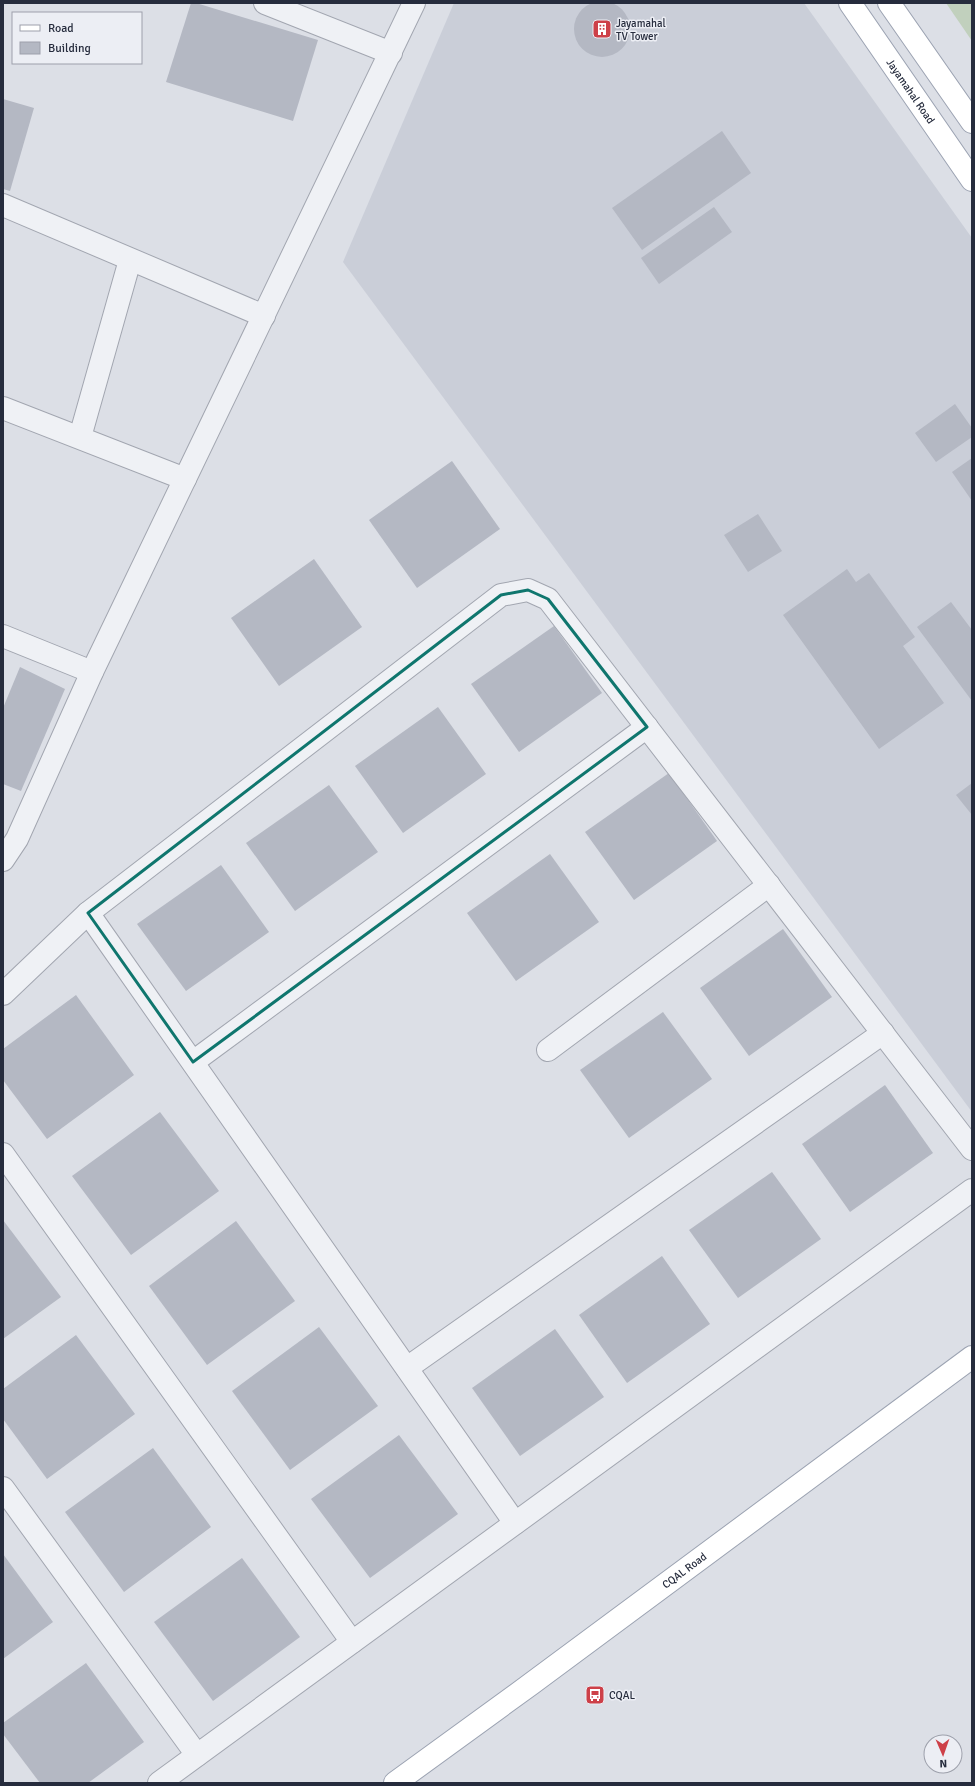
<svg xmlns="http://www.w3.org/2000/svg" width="975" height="1786" font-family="Signika,sans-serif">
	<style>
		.built { fill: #caced8 }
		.green { fill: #c1d0bd }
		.building { fill: #b4b8c3 }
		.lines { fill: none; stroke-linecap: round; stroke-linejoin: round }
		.minor-casing { stroke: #a2a6b0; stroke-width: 24 }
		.major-casing { stroke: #9ca3b2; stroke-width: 24 }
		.minor { stroke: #eff1f5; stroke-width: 22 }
		.major { stroke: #fff; stroke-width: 22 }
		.marked { fill: none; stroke: #0f766e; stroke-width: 3; stroke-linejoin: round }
		.labels { text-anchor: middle; stroke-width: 3; stroke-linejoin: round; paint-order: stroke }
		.poi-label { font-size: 11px; fill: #262c3d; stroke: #eceef4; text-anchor: start }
		.street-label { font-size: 11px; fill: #262c3d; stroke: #eceef4 }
	</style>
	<rect width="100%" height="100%" fill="#dcdfe6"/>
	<polygon class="built" points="454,3 804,3 972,238 972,1112 343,262"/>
	<polygon class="green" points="946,3 972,3 972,41"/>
	<g class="building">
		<circle cx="602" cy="29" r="28"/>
		<polygon points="191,3 196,3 318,40 293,121 166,82"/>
		<polygon points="3,99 34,108 10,191 3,189"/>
		<polygon points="722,131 751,173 642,250 612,208"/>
		<polygon points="714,207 732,232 659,284 641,258"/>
		<polygon points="955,404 972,428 972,437 936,462 915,433"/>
		<polygon points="972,458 972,501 952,472"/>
		<polygon points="452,461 500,529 417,588 369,520"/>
		<polygon points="758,514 782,551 748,572 724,535"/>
		<polygon points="314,559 362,627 279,686 231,618"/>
		<polygon points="847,569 856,582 869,573 915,637 903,646 944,703 879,749 783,615"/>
		<polygon points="951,602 972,630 972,701 917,627"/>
		<polygon points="554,626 602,693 519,752 471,684"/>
		<polygon points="20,667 65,689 21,791 3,784 3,708"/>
		<polygon points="438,707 486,774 403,833 355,766"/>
		<polygon points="669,773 717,841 634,900 585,832"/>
		<polygon points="972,783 972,815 956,795"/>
		<polygon points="329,785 378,852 295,911 246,843"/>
		<polygon points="550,854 599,922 516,981 467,913"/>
		<polygon points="221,865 269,932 186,991 137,924"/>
		<polygon points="783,929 832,997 749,1056 700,988"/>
		<polygon points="76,995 134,1075 47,1139 3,1080 3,1049"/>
		<polygon points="663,1012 712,1079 629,1138 580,1070"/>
		<polygon points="885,1085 933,1153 850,1212 802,1144"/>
		<polygon points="160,1112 219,1191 131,1255 72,1176"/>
		<polygon points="772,1172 821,1239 738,1298 689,1230"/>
		<polygon points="3,1220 61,1297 3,1339"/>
		<polygon points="236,1221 295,1301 207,1365 149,1286"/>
		<polygon points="662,1256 710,1324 627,1383 579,1315"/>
		<polygon points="319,1327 378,1406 290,1470 232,1391"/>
		<polygon points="555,1329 604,1397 520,1456 472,1388"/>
		<polygon points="76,1335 135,1414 47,1479 3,1419 3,1389"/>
		<polygon points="399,1435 458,1514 370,1578 311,1499"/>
		<polygon points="153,1448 211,1527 124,1592 65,1512"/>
		<polygon points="3,1554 53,1622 3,1659"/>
		<polygon points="242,1558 300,1637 213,1701 154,1622"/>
		<polygon points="86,1663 144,1742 88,1783 40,1783 3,1734 3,1723"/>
	</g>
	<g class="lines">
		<g class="minor-casing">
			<g id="minor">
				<polyline points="265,3 391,53"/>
				<polyline points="3,205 264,316"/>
				<polyline points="3,408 185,479"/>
				<polyline points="80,437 130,260"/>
				<polyline points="3,636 92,672"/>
				<polyline points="3,860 17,839 92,672 414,3"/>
				<polyline points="88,913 515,1523"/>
				<polyline points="3,994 88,913 501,595 528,590 548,599 972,1149"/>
				<polyline points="548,1050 769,885"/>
				<polyline points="193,1062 647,727"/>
				<polyline points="3,1154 352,1642"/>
				<polyline points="407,1368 883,1033"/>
				<polyline points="3,1488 197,1755"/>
				<polyline points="159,1783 972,1190"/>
			</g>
		</g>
		<g class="major-casing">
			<g id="major">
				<path id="s1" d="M850,3L972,180"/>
				<polyline points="889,3 972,122"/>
				<path id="s2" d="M395,1783L531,1684L972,1357"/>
			</g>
		</g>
		<use href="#minor" class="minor"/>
		<use href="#major" class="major"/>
	</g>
	<path class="marked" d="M528,590L548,599L647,727L193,1062L88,913L501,595Z"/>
	<defs>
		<g id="building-square" transform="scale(1)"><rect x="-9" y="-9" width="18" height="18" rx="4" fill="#cd4048" stroke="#eceef4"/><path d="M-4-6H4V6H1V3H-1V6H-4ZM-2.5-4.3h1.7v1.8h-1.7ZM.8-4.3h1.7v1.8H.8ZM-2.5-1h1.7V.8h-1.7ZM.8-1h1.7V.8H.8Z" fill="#fff"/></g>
		<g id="bus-square" transform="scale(1)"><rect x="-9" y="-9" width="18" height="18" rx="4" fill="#cd4048" stroke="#eceef4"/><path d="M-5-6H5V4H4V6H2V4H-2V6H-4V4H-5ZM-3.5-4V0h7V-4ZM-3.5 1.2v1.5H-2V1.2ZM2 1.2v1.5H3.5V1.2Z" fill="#fff"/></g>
	</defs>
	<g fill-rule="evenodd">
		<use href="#building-square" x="602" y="29"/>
		<use href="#bus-square" x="595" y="1695"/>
	</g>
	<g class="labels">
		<g class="poi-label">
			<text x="616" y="27">Jayamahal<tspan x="616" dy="13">TV Tower</tspan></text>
			<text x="609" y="1699">CQAL</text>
		</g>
		<g class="street-label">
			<text dy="4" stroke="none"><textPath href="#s1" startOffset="107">Jayamahal Road</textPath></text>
			<text dy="4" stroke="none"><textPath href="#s2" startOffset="359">CQAL Road</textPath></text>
		</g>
	</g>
	<rect width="975" height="1786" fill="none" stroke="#262c3d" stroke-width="8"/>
	<rect x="12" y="12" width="130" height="52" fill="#eceef4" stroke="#9da0ab"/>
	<rect x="20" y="25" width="20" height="6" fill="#ffffff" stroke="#9da0ab"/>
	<text x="48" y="32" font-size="12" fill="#262c3d">Road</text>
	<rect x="20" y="42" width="20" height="12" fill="#b4b8c3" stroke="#9da0ab"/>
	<text x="48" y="52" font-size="12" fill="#262c3d">Building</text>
	<g transform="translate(943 1754) rotate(178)"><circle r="19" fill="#eceef4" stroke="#9da0ab"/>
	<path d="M0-3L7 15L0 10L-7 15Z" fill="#cd4048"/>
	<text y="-6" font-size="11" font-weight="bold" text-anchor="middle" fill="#262c3d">N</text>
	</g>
</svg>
